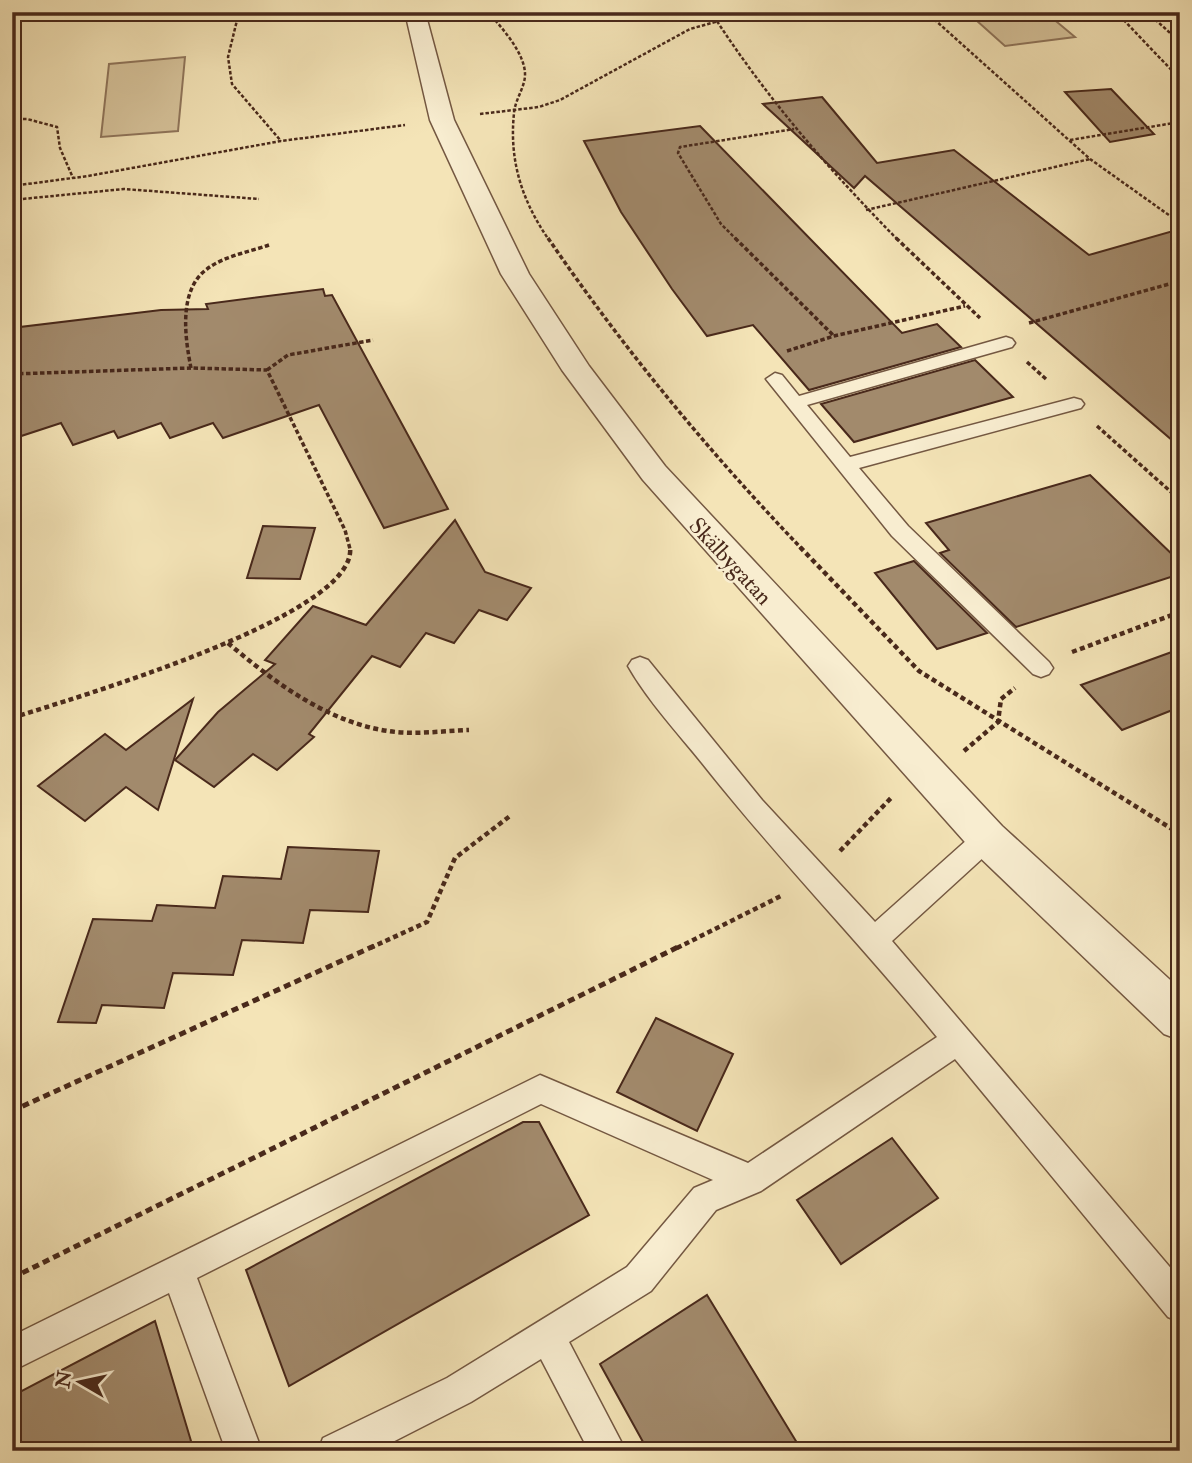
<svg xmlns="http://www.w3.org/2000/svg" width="1192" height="1463" font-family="'IM FELL Double Pica',serif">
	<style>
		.green { fill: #d7c49c; stroke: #90765c; stroke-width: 2 }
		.building { fill: #a28a6c; stroke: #49291b; stroke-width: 2 }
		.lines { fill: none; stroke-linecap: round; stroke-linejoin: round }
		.service-casing { stroke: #745842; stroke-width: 3 }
		.minor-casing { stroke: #745842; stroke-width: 3 }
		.path-far3 { stroke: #49291b; stroke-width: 2.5; stroke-dasharray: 3.5 2; stroke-linecap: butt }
		.path-far2 { stroke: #49291b; stroke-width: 3.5; stroke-dasharray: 4.5 2.5; stroke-linecap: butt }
		.path-far1 { stroke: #49291b; stroke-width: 4.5; stroke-dasharray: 5 3.5; stroke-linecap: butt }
		.path { stroke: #49291b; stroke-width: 5; stroke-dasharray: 7 4.5; stroke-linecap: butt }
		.service { fill: #f8edd0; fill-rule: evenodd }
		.minor { fill: #f8edd0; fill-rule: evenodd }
		.labels { text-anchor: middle; stroke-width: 5; stroke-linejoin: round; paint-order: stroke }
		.street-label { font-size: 23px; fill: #49291b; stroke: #f8edd0 }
	</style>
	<rect width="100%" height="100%" fill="#f4e4b7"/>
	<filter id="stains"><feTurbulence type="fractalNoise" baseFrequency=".00286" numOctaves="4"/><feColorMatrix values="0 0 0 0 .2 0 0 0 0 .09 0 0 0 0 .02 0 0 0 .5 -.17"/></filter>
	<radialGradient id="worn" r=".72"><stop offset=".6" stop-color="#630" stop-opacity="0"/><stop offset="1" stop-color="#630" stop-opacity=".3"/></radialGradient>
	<g class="green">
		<polygon points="967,12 1045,12 1075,37 1005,46"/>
		<polygon points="185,57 178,131 101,137 109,64"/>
	</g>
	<g class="building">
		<polygon points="1111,89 1154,134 1110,142 1065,92"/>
		<polygon points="822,97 877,163 954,150 1089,255 1180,229 1180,447 865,176 854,188 763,104"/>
		<polygon points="700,126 902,333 937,324 961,347 809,390 753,325 707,336 672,289 621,212 584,141"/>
		<polygon points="323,289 325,296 332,295 448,509 384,528 319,405 223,438 213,423 170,438 161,423 118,438 114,431 73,445 61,423 12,439 12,328 161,310 208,309 206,304"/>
		<polygon points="975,360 1013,397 854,442 821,404"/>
		<polygon points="1090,475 1180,562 1180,574 1016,627 940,553 949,550 926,523"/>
		<polygon points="455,520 485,572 531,588 507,620 479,610 454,643 426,633 400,667 372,656 309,734 314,737 277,770 253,754 214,787 175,760 218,712 275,664 265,660 313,606 366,625"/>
		<polygon points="263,526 315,528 300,579 247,578"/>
		<polygon points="914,561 987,633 937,649 875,573"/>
		<polygon points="1180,649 1180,707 1122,730 1081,685"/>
		<polygon points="193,699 158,810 126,787 85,821 38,786 105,734 126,750"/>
		<polygon points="288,847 379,851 368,912 310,910 303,943 242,940 233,975 173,973 164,1008 102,1005 96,1023 58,1022 93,919 152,921 157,905 215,908 223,876 281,879"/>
		<polygon points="656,1018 733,1054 697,1131 617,1092"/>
		<polygon points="523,1122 539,1122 589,1215 289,1386 246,1270"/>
		<polygon points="892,1138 938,1198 841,1264 797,1200"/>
		<polygon points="707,1295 802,1451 648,1451 600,1364"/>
		<polygon points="155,1321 191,1441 173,1451 12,1451 12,1396"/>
	</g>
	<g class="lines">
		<g class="service-casing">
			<g id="service">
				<polygon points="1006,337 1012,339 1015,343 1012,347 807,405 850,457 1074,398 1081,400 1084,404 1081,408 859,468 908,526 1049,662 1053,668 1049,674 1041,677 1033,674 892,536 766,379 775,373 782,375 799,396"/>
				<path d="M640,657L648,660L762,800L875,922L978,830L987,827L996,830L1000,838L996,846L892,941L1180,1279V1322L1168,1317L955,1059L761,1191L716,1210L651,1291L569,1342L626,1451H589L541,1359L471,1402L375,1451H318L323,1438L447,1378L627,1267L694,1188L713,1180L541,1104L197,1278L262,1451H226L169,1293L12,1371V1336L540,1075L748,1163L937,1037C861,944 777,858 702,763C677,732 648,701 628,666L632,660Z"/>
			</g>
		</g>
		<g class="minor-casing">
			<polygon id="minor" points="405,12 425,12 454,120 529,274 589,366 665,466 1002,826 1180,989 1180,1040 1164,1034 972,850 643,480 562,370 501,274 430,120"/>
		</g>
		<g class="path-far3">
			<polyline points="239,12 228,57 232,84 281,141"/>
			<path d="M488,12C502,28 526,54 525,76C524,89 515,100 514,113C509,161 522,201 549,240"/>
			<path d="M711,12C765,96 828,169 898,240"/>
			<polyline points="926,12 1090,159 1180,223"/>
			<polyline points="1116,12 1180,79"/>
			<polyline points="1147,12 1180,42"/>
			<polyline points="480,114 539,107 560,100 690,29 751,12"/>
			<polyline points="12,119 27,119 57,127 60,148 73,178"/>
			<polyline points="1070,140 1180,122"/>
			<polyline points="12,186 88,176 281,141 405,125"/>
			<polyline points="12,200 124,189 259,199"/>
			<polyline points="866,210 1090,159"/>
			<polyline points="737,240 721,224 678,153 680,147 794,129"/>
		</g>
		<g class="path-far2">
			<path d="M548,238C623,348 709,452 802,549"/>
			<polyline points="735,238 834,336"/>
			<polyline points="896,238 980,318"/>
			<path d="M269,245C249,252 224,256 207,269C178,290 185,338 191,368L267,370L345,530L350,549"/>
			<polyline points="1029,323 1180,281"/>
			<polyline points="787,351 834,336 965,306"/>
			<polyline points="1027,362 1047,380"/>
			<polyline points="267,370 288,355 373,340"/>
			<polyline points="12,374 191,368"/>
			<polyline points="1097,426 1180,500"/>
		</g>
		<g class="path-far1">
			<polyline points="800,547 919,671 1180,834"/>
			<path d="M228,643C274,682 327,722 388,731C414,735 442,731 469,730"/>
			<polyline points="1072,652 1180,612"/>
			<path d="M12,718C70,699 359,616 350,547"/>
			<polyline points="964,751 998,722 1001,699 1015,688"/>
			<polyline points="840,851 892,797"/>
			<polyline points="370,948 427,922 455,858 510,816"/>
			<polyline points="677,948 781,896"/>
		</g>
		<g class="path">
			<polyline points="12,1111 374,946"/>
			<polyline points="12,1278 680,946"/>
		</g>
		<use href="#service" class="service"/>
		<use href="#minor" class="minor"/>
	</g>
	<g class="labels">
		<g class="street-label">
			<text transform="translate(731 561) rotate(47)" y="8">Skälbygatan</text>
		</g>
	</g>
	<rect width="1192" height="1463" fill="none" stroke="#f4e4b7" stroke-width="42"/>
	<rect x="14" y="14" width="1164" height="1435" fill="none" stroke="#49291b" stroke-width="3.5"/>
	<rect x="21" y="21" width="1150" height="1421" fill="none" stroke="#49291b" stroke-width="2"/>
	<g transform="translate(80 1382) rotate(279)" stroke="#f8edd0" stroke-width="5" paint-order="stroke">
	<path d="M0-5L12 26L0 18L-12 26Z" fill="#49291b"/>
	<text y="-10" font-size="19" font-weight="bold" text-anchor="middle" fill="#49291b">N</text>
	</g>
	<rect width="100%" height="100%" filter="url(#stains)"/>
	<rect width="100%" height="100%" fill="url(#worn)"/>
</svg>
